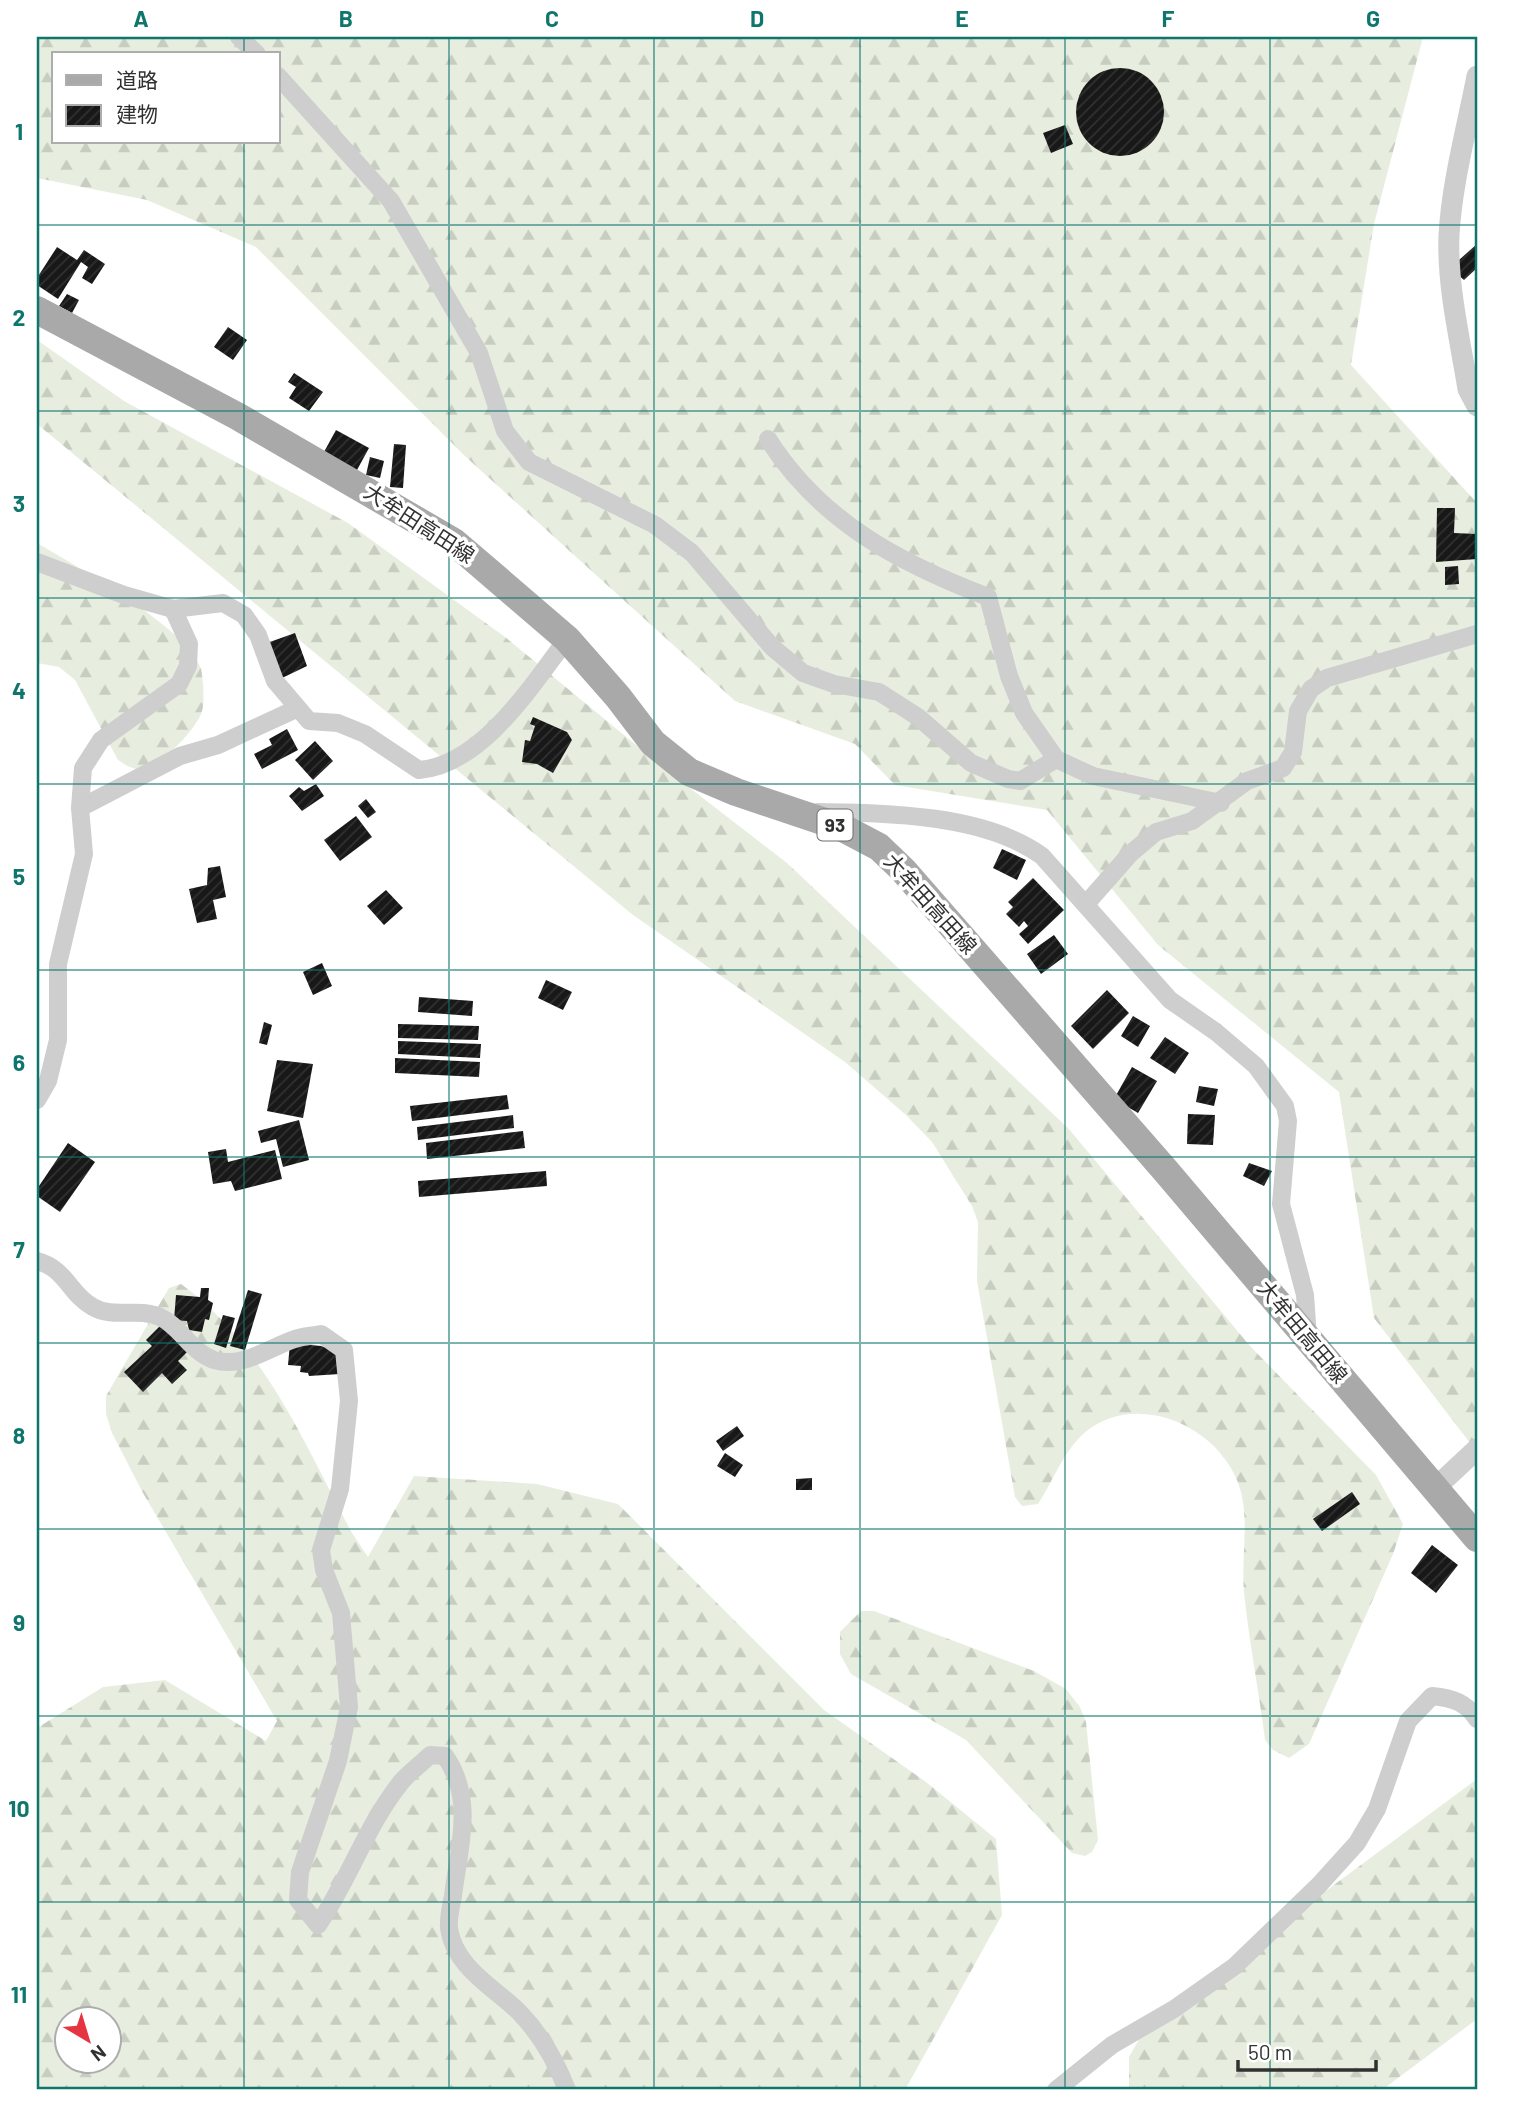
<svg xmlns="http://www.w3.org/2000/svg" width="1514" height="2127" font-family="Barlow,'Noto Sans JP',sans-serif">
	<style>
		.forest { fill: url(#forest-firs); fill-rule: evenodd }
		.building { fill: url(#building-hatch) }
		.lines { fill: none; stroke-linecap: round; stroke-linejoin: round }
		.minor { stroke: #cecece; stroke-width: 18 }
		.tertiary { stroke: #cecece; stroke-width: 21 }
		.primary { stroke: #a9a9a9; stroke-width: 28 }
		.grid { fill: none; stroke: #0f766e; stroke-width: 2; stroke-opacity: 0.55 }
		.labels { text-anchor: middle; stroke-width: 7; stroke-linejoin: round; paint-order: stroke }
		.shield { fill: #fff; stroke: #6f6f6f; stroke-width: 2 }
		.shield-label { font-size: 19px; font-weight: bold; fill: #313131 }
		.street-label { font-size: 21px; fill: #313131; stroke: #fff }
		.neatline { fill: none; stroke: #0f766e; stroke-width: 2.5 }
		.grid-label { font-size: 23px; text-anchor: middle; font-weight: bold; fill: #0f766e }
	</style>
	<defs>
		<pattern id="forest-firs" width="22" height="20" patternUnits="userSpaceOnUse" patternTransform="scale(1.75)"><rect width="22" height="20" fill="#e7eedf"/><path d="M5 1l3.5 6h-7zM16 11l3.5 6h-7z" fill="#c7cdc0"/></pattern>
		<pattern id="building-hatch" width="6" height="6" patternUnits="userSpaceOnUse" patternTransform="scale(1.75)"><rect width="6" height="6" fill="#181818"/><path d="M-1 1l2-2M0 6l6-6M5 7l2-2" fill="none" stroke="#313131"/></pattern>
	</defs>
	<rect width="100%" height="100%" fill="#fff"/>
	<g class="forest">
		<path d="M37,37H1423L1374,224L1351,365L1477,503V1452L1374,1318L1339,1092L1158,945L1047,810L895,785L855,744L735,701L466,457L256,247L147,200L37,178ZM54,54H278V142H54Z"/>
		<path d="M37,340L124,401L348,523L505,637L664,768L787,863L1068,1128L1250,1346L1376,1475L1403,1524L1393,1554L1309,1744L1289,1758L1273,1750L1265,1740C1259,1691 1249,1642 1244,1592C1241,1559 1249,1525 1241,1492C1224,1426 1132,1386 1080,1437C1062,1455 1052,1483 1038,1504L1022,1506L1015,1497L977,1281L978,1222L972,1206L932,1142L906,1115L845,1062L633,915L37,424Z"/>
		<path d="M37,543C74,565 188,628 201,669C203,677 205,702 202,711C197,729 161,766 142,769C132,770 126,765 118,760L75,680L59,667L37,663Z"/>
		<path d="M181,1284C264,1344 305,1445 352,1533L368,1557L414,1476L537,1484L618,1504L824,1710L926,1782L996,1839L1002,1915L905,2090H37V1728L103,1687L165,1680L266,1741L277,1721L143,1493L112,1433L106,1414V1396L169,1288ZM66,2018H108V2060H66Z"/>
		<polygon points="861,1611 874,1611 1034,1671 1066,1689 1080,1707 1086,1722 1098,1840 1092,1852 1085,1856 1072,1853 966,1740 851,1674 840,1654 840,1632"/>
		<polygon points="1477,1779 1477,2019 1382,2090 1129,2090 1129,2057 1149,2022"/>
	</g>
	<g class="building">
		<circle cx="1120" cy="112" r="44"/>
		<polygon points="1065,125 1073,144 1051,153 1043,133"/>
		<polygon points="1477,244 1477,268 1464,280 1450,268"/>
		<polygon points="57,247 77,260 84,250 105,264 92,284 82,278 88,267 81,262 58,299 37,285 37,278"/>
		<polygon points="67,294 79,300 72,313 59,306"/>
		<polygon points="228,327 247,340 233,360 214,347"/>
		<polygon points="294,373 323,392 309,411 289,398 296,387 288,382"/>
		<polygon points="336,430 369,448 357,470 324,452"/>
		<polygon points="394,444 406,445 403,488 390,487"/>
		<polygon points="370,457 384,461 380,478 366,475"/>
		<polygon points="1437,508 1455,508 1454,533 1477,534 1477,559 1436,562"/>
		<polygon points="1458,566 1459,584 1445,585 1445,567"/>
		<polygon points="295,633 307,666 280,679 267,643"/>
		<polygon points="533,717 567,732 572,740 553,773 537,764 522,762 525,740 530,741 535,726 530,724"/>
		<polygon points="287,729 298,750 262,769 254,754 272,745 269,739"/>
		<polygon points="315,741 333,761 313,780 295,760"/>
		<polygon points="316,784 324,796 302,811 289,796 299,787 304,791"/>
		<polygon points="366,799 376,812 368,818 358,806"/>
		<polygon points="356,816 372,837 340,861 324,840"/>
		<polygon points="1002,849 1026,860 1017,880 993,868"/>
		<polygon points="220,866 226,897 213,900 217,919 197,923 189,889 207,885 208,868"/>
		<polygon points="1033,878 1064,910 1028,944 1019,934 1028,926 1024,921 1019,927 1006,914 1013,907 1008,902"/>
		<polygon points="386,890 403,908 384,925 367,906"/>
		<polygon points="1054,935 1068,954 1041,974 1027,954"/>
		<polygon points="322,963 332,986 313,995 303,972"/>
		<polygon points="546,980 572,992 563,1010 538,998"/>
		<polygon points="1107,990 1129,1013 1093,1049 1071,1026"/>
		<polygon points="419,997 473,1001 472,1016 418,1012"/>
		<polygon points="1133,1016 1150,1026 1138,1047 1121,1036"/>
		<polygon points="264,1022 272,1025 267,1045 259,1043"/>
		<polygon points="398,1024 479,1026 478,1040 398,1038"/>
		<polygon points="1165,1037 1189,1053 1175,1074 1150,1058"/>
		<polygon points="398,1041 481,1044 480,1058 398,1054"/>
		<polygon points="395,1058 480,1062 479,1077 395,1073"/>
		<polygon points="277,1060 313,1064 303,1118 267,1111"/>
		<polygon points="1132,1067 1157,1081 1138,1113 1114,1099"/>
		<polygon points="1199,1086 1218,1089 1214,1106 1196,1102"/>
		<polygon points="507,1095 509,1109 412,1121 410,1106"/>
		<polygon points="1188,1114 1215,1115 1213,1145 1187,1144"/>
		<polygon points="513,1115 514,1128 418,1140 417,1127"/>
		<polygon points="299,1120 309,1160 283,1167 276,1139 261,1143 258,1131"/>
		<polygon points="523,1131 525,1148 427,1159 426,1143"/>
		<polygon points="68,1143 95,1162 60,1212 37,1196 37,1189"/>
		<polygon points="226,1149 228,1162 275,1150 282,1179 235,1191 231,1181 213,1184 208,1152"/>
		<polygon points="1249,1163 1272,1171 1264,1186 1243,1176"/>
		<polygon points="546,1171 547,1186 419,1197 418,1181"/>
		<polygon points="201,1288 209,1288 208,1300 213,1303 209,1320 205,1319 202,1332 189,1330 187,1321 174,1320 176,1295 200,1297"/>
		<polygon points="248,1290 262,1294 245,1350 230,1346"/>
		<polygon points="223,1315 235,1318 226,1348 214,1344"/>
		<polygon points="162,1324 188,1351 178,1361 187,1370 172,1384 162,1373 143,1392 124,1372 152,1346 146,1340"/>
		<polygon points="290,1343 321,1346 339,1352 340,1374 309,1376 308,1373 300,1372 301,1366 288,1365"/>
		<polygon points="737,1426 744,1436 723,1451 716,1441"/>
		<polygon points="725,1453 743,1465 735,1477 717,1466"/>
		<polygon points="812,1478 812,1490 796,1490 796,1479"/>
		<polygon points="1352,1492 1360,1504 1322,1531 1313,1519"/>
		<polygon points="1432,1545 1458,1565 1436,1593 1411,1573"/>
	</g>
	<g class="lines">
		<g class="minor">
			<polyline points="239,37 257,54"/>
			<polyline points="278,76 391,201 479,353 505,431 529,462 655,525 692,553 772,647 803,673 834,684 879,692 918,717 971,763 1008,779 1020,781 1056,759"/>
			<path d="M768,439C820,521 899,563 988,597L1009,676L1024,713L1056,759L1093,776L1221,803"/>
			<path d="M37,562L124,595L173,609L223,603L244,615L258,635L275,681L309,721L338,723L365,734L419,770C482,765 532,685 567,639"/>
			<polyline points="80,808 180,756 218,745 296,709"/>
			<path d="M817,812C887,813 984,814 1042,856L1170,1000L1216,1032L1256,1066L1285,1106L1288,1121L1281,1204L1305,1295L1308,1337"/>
			<polyline points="1086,904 1130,854 1156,832 1192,821 1247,781 1283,768 1293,752 1298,711 1311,689 1327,678 1477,634"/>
			<polyline points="37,1100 48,1081 58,1040 58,964 84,854 80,808 83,768 101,740 179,684 188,666 189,644 173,609"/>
			<path d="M37,1261C67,1269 69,1294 93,1307C113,1319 138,1307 160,1317C180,1326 191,1352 214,1360C242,1369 270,1347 295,1339C303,1336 312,1336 321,1334L344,1350L349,1401L340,1489L321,1550L324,1570L341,1613L349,1707L338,1761L300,1872L298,1900L318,1925C349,1880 367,1824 402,1781C410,1772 421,1764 430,1755L445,1756C475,1799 459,1847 453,1896C451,1906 448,1918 449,1928C454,1967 495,1988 520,2013C542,2036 556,2061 567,2090"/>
			<path d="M1056,2090L1112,2045L1174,2009L1235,1966L1319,1885L1357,1843L1377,1809L1408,1721L1432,1696C1452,1698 1466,1702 1477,1719"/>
		</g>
		<g class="tertiary">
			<path d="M1477,76C1467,128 1452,182 1449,235C1447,286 1460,339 1468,389L1477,406"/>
			<polyline points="1434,1489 1477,1449"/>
		</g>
		<polyline class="primary" points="37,310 237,416 454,542 567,639 618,697 653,743 689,772 736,792 843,828 879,847 903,870 1165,1170 1477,1538"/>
	</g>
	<path class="grid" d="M244,37V54M449,37V2090M654,37V2090M860,37V2090M1065,37V2090M1270,37V2090M244,142V2090M37,225H1477M37,411H1477M37,598H1477M37,784H1477M37,970H1477M37,1157H1477M37,1343H1477M37,1529H1477M37,1716H1477M37,1902H1477"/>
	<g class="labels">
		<rect class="shield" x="817.5" y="809.5" width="35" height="31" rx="5"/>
		<g class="shield-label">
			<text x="835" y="832">93</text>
		</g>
		<g class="street-label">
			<text transform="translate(419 524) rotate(33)" y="7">大牟田高田線</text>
			<text transform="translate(930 904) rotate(48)" y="7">大牟田高田線</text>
			<text transform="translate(1302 1332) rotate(50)" y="7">大牟田高田線</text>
		</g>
	</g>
	<rect width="1514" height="2127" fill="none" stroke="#ffffff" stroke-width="77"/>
	<rect x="52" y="52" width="228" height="91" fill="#ffffff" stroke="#adadad" stroke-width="2"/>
	<rect x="66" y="75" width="35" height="10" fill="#a9a9a9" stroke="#adadad" stroke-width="2"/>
	<text x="116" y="88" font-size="21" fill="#313131">道路</text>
	<rect x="66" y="105" width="35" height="21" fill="url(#building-hatch)" stroke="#adadad" stroke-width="2"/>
	<text x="116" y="122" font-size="21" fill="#313131">建物</text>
	<g transform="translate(88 2040) rotate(142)"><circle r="33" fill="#ffffff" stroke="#adadad" stroke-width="2"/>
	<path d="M0-5L12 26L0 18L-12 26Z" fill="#e63542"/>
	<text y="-10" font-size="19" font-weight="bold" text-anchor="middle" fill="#313131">N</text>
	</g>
	<path d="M1238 2060v10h138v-10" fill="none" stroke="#313131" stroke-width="3.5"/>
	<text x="1248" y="2060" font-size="21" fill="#313131" stroke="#ffffff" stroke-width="5" paint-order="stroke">50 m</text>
	<rect x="38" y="38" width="1438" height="2050" class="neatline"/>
	<g class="grid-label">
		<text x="141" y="27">A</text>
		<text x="346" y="27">B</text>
		<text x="552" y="27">C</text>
		<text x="757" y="27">D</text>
		<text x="962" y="27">E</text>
		<text x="1168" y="27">F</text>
		<text x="1373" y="27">G</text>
		<text x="19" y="140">1</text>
		<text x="19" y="326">2</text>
		<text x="19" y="512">3</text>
		<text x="19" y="699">4</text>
		<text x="19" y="885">5</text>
		<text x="19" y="1071">6</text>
		<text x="19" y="1258">7</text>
		<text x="19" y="1444">8</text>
		<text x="19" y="1631">9</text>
		<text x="19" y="1817">10</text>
		<text x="19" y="2003">11</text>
	</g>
</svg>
